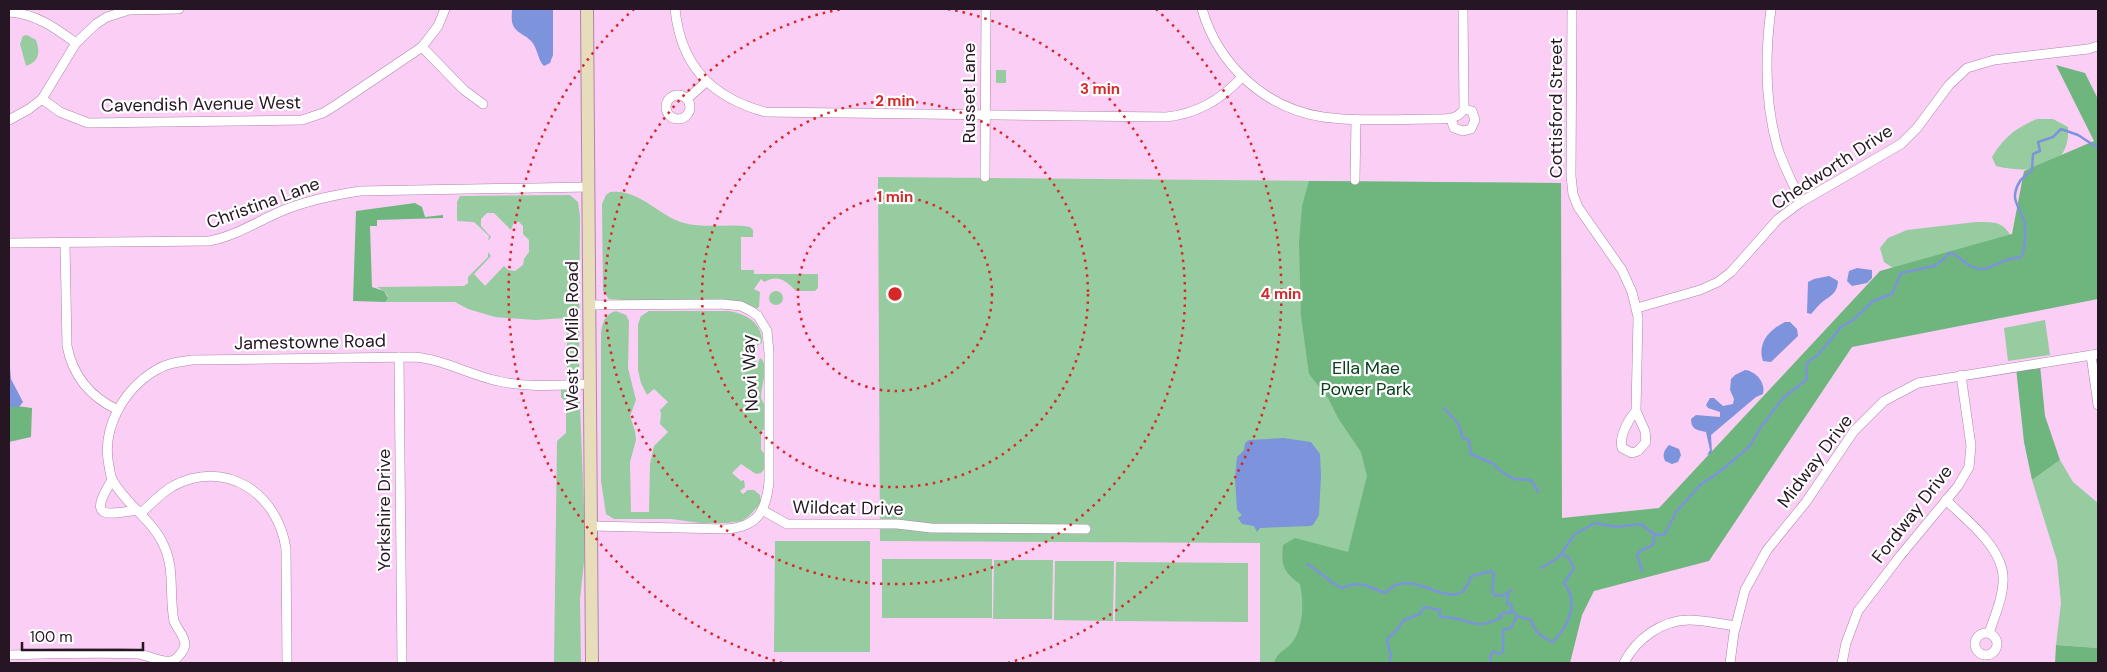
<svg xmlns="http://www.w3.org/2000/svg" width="2107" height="672" font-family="'DM Sans',sans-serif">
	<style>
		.green { fill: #96cca0 }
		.forest { fill: #6eb67e }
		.water { fill: #7d93db }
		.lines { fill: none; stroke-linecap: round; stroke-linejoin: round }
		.stream { stroke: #7d93db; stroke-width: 2.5 }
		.street-casing { stroke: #ae85aa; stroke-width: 10 }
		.secondary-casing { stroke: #ae85aa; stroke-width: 14 }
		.street { stroke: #fff; stroke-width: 9 }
		.secondary { stroke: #e8ddba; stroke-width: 12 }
		.ring { fill: none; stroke: #d62828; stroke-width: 2.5; stroke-dasharray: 2.5 5 }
		.labels { text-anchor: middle; stroke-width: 4.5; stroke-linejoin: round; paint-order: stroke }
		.street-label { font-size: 18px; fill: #261624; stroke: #fff }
		.park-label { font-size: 18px; fill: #09411d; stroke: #fff }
		.centre { fill: #d62828; stroke: #fff; stroke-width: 2.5 }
		.ring-label { font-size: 15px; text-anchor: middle; font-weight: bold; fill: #d62828; stroke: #fff; stroke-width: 4.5; stroke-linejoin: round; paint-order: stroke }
	</style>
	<rect width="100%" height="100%" fill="#fbcef5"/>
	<g class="green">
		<path d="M27,35L36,40C40,52 40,61 26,66L20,44L23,36Z"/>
		<rect x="996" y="70" width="10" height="13"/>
		<path d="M2037,119H2053L2068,127C2071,171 2030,174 1996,166L1992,157C2004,137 2016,128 2037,119Z"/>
		<polygon points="878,177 1561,183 1560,663 1260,663 1260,543 880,541"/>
		<path d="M610,192C641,189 658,216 684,223C707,229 729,223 750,227L753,230V237H741V270H754V274H818V288L815,291H796C786,281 779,274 764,282L761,279L754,289L760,292L759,307L756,309L609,299L603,291L602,204L606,195Z"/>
		<path d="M570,195L578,202L580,216L579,368C578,375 574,378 567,380V318L535,320L495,317L468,309L455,302H385L388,296L384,291L377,287L464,286L468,283V277L488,257V252L491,256L474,274L485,286L504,266L508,270L515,271L523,265L524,259L529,252V240L523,234V226L519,222H514L511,230L494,213H487L481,219V226L491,237L488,241L489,236L474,222L457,221V202L460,196Z"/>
		<path d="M1976,222C2001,222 2002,222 2016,243L1920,286L1884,262L1880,248L1888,238L1907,230Z"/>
		<circle cx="776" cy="298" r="7"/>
		<path d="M616,311L626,315L629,321L628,368L636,400L630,416L635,431L636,440L630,462L631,512H649L650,464L654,446L668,432L660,424L661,414L660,410L668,402L654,389L647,395L641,383L638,370V324L641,316L649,311H728C745,313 763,323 762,343L754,347L757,366L760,358C771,365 760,387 761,398C762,401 764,403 764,405C766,412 764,422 764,429L761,432V450L765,454V468L761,473L756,474L741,464L732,473L741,481L744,480L745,487L740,491L743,494L748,490H754L760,495L761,503L748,517L741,521L727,523H700L671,519H614L606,514L601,481V335C602,324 604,314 616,311Z"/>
		<polygon points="2045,320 2050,355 2008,361 2004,328"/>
		<path d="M561,390C572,390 578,392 580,404L584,510V562L580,599L581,663H554L557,441L566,433V402L561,397Z"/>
		<polygon points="2060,460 2073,482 2098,503 2098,648 2056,645 2061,603 2057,561 2032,480"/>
		<polygon points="775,541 870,541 870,652 774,652"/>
		<rect x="882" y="559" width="110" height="59"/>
		<polygon points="994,560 1053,560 1052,619 993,619"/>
		<polygon points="1055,561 1114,561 1113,621 1054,620"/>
		<polygon points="1116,562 1248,563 1248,622 1115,621"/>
	</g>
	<g class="forest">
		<path d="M2056,65L2085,73L2098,99V299L1852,347L1709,561L1594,591L1582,615L1570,663H1274C1278,652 1281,653 1289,646C1304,631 1304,603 1300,584C1283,572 1281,565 1283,545L1295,538L1348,552L1367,476L1361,452L1338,418L1328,398L1309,374L1301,316L1299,243L1302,206L1309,181L1561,183L1562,518L1659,508L1880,271L2012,234L2024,171L2094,141Z"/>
		<polygon points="415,203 422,207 425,217 443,215 443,218 377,220 377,226 370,226 372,287 384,291 388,298 385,302 353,301 356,211"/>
		<polygon points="2040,365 2045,416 2060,460 2032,480 2024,442 2016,368"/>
		<polygon points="9,405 32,408 31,437 9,442"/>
		<polygon points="2056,645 2098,648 2098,663 2055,663"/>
	</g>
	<g class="water">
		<path d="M512,9H553V55L550,63L544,66C537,59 538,48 531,41C526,35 516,33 513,25C511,21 512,14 512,9Z"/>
		<polygon points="1857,268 1872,270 1872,278 1867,283 1852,286 1847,281 1849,271"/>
		<path d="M1829,276L1838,281C1837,296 1828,296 1819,305C1816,308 1814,311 1811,314L1807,313L1808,282L1814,279Z"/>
		<path d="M1785,322H1790L1797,329L1798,336L1771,362L1763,361C1757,343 1769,330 1785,322Z"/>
		<polygon points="9,357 11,379 23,402 19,407 9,407"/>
		<path d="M1745,370C1756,371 1766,383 1763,394L1756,397L1711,435L1712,453L1707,455L1710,450L1706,432C1696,430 1691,429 1691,419L1696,415L1720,417V412L1708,408L1706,405L1710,398H1714L1723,406L1733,404L1734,399L1730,390L1731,379L1735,375Z"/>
		<polygon points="1283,438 1311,442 1320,454 1321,475 1319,515 1313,525 1310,526 1260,528 1257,532 1254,526 1242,524 1238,518 1242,515 1237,510 1235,478 1237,457 1244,450 1245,443 1249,440"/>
		<path d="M1669,445L1679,449L1681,455L1678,462L1672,464L1665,461C1662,454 1664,451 1669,445Z"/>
	</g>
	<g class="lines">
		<g class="stream">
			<polyline points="1444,408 1458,423 1463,438 1469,440 1471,454 1494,464 1499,470 1514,479 1531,480 1538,492"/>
			<path d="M1307,564C1321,571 1329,583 1342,588L1353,584L1365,585L1385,593C1388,591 1391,587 1394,586C1416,574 1444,603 1462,592C1468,587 1468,581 1472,576L1491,571L1494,574L1492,591L1494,595L1502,596L1512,590"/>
			<path d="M1541,568L1558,558L1575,534L1595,523L1616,527L1640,524C1649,528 1654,539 1665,534L1676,512L1701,484L1718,473L1749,447L1761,427L1783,398L1807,379L1806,365L1810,360L1817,356L1842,326L1853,320L1873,301L1892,294L1901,273L1934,266L1945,258L1949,253C1959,254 1961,261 1969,265C1986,275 1994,263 2010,259C2014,258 2017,258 2021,257C2026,251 2026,225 2023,218C2017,203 2010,198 2020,181C2023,176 2028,175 2032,170L2033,154L2040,151L2038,142L2053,137L2061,129L2078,135L2098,148"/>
			<polyline points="1642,571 1637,555 1640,551 1653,545 1654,534"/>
			<polyline points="1508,594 1507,603 1512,605 1511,609"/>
			<path d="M1389,663L1391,655L1387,642L1389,637L1397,630L1404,620L1420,614L1424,607L1440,610V617C1468,615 1471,634 1502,617L1500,615L1505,612L1511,613V609L1517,616L1531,620C1535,632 1541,637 1553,642C1568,626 1580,603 1564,583L1574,568L1568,557L1562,554"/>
			<polyline points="1491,663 1490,657 1493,651 1499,654 1503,652 1503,630 1511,628 1517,616"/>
		</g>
		<g class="street-casing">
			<g id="street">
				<path d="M675,9C681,66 711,97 765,112L1166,117C1197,114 1221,100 1242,77"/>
				<path d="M1202,9C1218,64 1264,108 1323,117C1360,122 1399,119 1437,119C1448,119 1458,119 1464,109L1463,9"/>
				<path d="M1572,9L1571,176L1573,194L1578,207L1622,270L1632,292L1638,317L1636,411L1645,431L1646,442L1638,451L1632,453L1622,448C1619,436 1628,420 1636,411"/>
				<path d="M1771,9C1765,54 1765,105 1778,149C1784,167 1794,185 1801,202"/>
				<path d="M9,12C36,14 54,27 76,43"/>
				<polyline points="422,47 464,90 483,104"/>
				<circle cx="678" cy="107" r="12"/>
				<polyline points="42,99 60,112 88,123 302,120 323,113 336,105 422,47 438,26 445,9"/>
				<polyline points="687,99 706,82"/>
				<polyline points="1451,119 1454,128 1463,131 1471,129 1475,120 1472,111 1464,109"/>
				<polyline points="9,120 29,109 42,99 76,43 96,24 107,17 129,10 179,9"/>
				<polyline points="985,177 986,9"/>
				<polyline points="1355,180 1356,119"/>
				<path d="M9,243L209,241C237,236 259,220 284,210C309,200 334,195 360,191L588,187"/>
				<path d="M65,243L67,346C73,377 90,397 118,410"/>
				<path d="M589,305L722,304L741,306L751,311L758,316L767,331L769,353V482C766,512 757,527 726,529L591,526"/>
				<polyline points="1637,308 1700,290 1718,282 1731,272 1778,219 1801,202 1901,144 1917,128 1949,85 1967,68 1994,60 2088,49 2098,46"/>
				<polyline points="2091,355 2098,405"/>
				<polyline points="399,357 402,663"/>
				<path d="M112,480C89,517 102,516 137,510"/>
				<path d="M1946,500C1965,519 1995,541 2002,569C2007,589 1995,615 1989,633"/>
				<polyline points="762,510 787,524 897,524 931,528 1086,529"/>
				<path d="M141,513C151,504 161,493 173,486C225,458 278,493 286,549L287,663"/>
				<circle cx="1986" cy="644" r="11"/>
				<path d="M9,655C51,654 95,652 138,654C149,655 164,665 174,660C179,657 184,650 185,645C185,636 177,629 174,621C169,596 175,569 164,546C153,520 126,505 113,481C110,476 110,470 109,466C101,428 124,389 156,370C167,363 179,362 192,360L413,357C444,359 469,375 498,381C528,388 559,385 590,384"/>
				<path d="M1624,663C1636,639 1662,620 1689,620C1705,620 1720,624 1736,626"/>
				<polyline points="1730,663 1734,633 1745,590 1767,550 1806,502 1854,431 1884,401 1918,383 2098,354"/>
				<polyline points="1842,663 1846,643 1858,611 1900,556 1958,486 1969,467 1971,446 1961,375"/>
			</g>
		</g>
		<g class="secondary-casing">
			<polyline id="secondary" points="587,9 592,663"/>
		</g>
		<use href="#street" class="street"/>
		<use href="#secondary" class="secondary"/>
	</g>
	<g class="ring">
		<circle cx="895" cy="294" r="97"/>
		<circle cx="895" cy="294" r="193"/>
		<path d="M948 9A290 290 0 1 1 842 9"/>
		<path d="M782 663A386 386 0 0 1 634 9M1156 9A386 386 0 0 1 1008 663"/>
	</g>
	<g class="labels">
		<g class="street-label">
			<text transform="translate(969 93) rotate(-90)" y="6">Russet Lane</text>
			<text transform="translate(201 104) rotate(-1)" y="6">Cavendish Avenue West</text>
			<text transform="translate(1556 108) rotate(-90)" y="6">Cottisford Street</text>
			<text transform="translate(1832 167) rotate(-33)" y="6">Chedworth Drive</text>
			<text transform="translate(263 203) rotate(-20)" y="6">Christina Lane</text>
			<text transform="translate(572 336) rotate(-90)" y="6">West 10 Mile Road</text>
			<text transform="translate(310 342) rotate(-1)" y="6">Jamestowne Road</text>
			<text transform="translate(750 373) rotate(-93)" y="6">Novi Way</text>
			<text transform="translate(1815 461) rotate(-53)" y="6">Midway Drive</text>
			<text transform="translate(848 508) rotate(1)" y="6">Wildcat Drive</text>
			<text transform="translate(384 510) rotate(-90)" y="6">Yorkshire Drive</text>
			<text transform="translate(1912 514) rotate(-52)" y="6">Fordway Drive</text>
		</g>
		<g class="park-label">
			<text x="1366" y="374">Ella Mae<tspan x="1366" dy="21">Power Park</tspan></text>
		</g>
	</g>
	<circle cx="895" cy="294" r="8" class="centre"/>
	<g class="ring-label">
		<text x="1100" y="94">3 min</text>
		<text x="895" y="106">2 min</text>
		<text x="895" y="202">1 min</text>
		<text x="1281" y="299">4 min</text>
	</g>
	<rect width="2107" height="672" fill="none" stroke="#261624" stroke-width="20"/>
	<path d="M22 642v8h121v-8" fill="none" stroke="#261624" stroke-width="2.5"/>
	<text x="30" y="642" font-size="15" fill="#261624" stroke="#ffffff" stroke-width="4" paint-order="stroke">100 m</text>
</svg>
